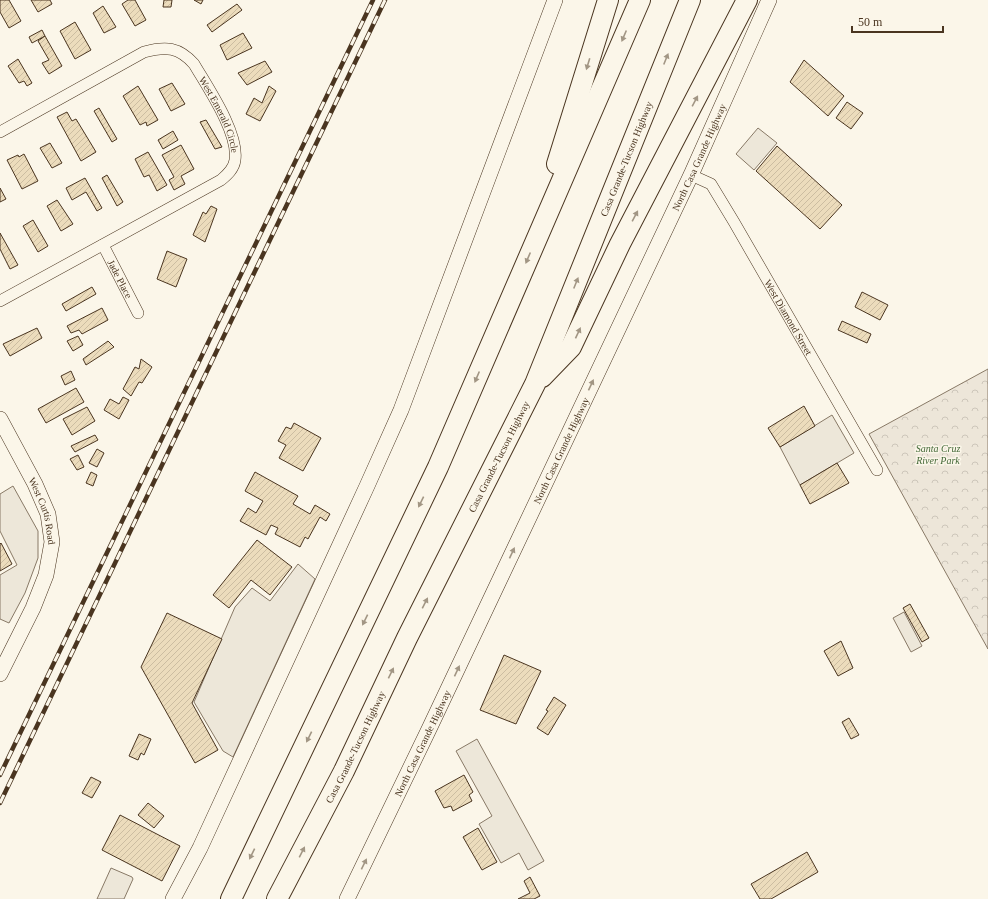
<svg xmlns="http://www.w3.org/2000/svg" width="988" height="899" font-family="'Times New Roman',serif">
	<style>
		.park { fill: url(#park-crowns); stroke: #887966 }
		.parking { fill: #ede7d9; stroke: #887966 }
		.building { fill: url(#building-hatch); stroke: #4a3520 }
		.lines { fill: none; stroke-linecap: round; stroke-linejoin: round }
		.street-casing { stroke: #4a3520; stroke-width: 12 }
		.secondary-casing { stroke: #4a3520; stroke-width: 16 }
		.highway-casing { stroke: #4a3520; stroke-width: 22 }
		.street { stroke: #fbf6e9; stroke-width: 11 }
		.secondary { stroke: #fbf6e9; stroke-width: 15 }
		.highway { stroke: #fbf6e9; stroke-width: 20 }
		.rail-casing { stroke: #4a3520; stroke-width: 4.5 }
		.rail { stroke: #fbf6e9; stroke-width: 3; stroke-dasharray: 9; stroke-linecap: butt }
		.oneway { fill: #a29684 }
		.labels { text-anchor: middle; stroke-width: 3; stroke-linejoin: round; paint-order: stroke }
		.street-label { font-size: 10px; fill: #4a3520; stroke: #fbf6e9 }
		.park-label { font-size: 10px; font-style: italic; fill: #436837; stroke: #fbf6e9 }
	</style>
	<defs>
		<pattern id="park-crowns" width="20" height="18" patternUnits="userSpaceOnUse"><rect width="20" height="18" fill="#ede6d9"/><path d="M2 6a3 3 0 1 1 6 0M12 15a3 3 0 1 1 6 0" fill="none" stroke="#cdc6ba"/></pattern>
		<pattern id="building-hatch" width="6" height="6" patternUnits="userSpaceOnUse"><rect width="6" height="6" fill="#ecdcbc"/><path d="M-1 1l2-2M0 6l6-6M5 7l2-2" fill="none" stroke="#ccbda1"/></pattern>
	</defs>
	<rect width="100%" height="100%" fill="#fbf6e9"/>
	<polygon class="park" points="988,369 988,649 869,434"/>
	<g class="parking">
		<polygon points="758,128 777,143 754,170 736,154"/>
		<polygon points="832,415 854,453 800,485 780,447"/>
		<polygon points="13,486 38,531 38,558 25,593 9,623 0,619 0,575 17,565 0,531 0,494"/>
		<polygon points="298,564 315,579 233,757 223,751 194,702 235,607 252,588 270,601"/>
		<polygon points="904,612 922,646 911,652 893,618"/>
		<polygon points="477,739 544,861 528,870 519,853 501,863 479,824 492,816 456,751"/>
		<polygon points="111,868 132,877 133,879 124,899 97,899"/>
	</g>
	<g class="building">
		<polygon points="0,0 9,0 21,21 9,28 0,12"/>
		<polygon points="31,0 50,0 52,4 38,12"/>
		<polygon points="128,0 135,0 146,20 135,26 122,4"/>
		<polygon points="164,0 172,0 171,7 163,7"/>
		<polygon points="194,0 203,0 201,4"/>
		<polygon points="237,4 242,10 212,32 207,25"/>
		<polygon points="103,6 116,27 104,33 93,13"/>
		<polygon points="75,22 91,50 75,59 60,31"/>
		<polygon points="42,30 45,36 32,43 29,37"/>
		<polygon points="243,33 252,48 227,60 220,45"/>
		<polygon points="45,36 62,66 49,74 42,63 49,60 38,41"/>
		<polygon points="18,59 32,83 27,86 24,81 19,83 8,66"/>
		<polygon points="804,60 844,96 828,116 790,82"/>
		<polygon points="265,61 272,72 247,85 238,73"/>
		<polygon points="172,83 185,104 171,111 159,89"/>
		<polygon points="138,86 158,120 147,126 146,122 140,125 123,96"/>
		<polygon points="269,86 276,91 260,121 246,114 254,98 262,103"/>
		<polygon points="847,102 863,113 851,129 836,118"/>
		<polygon points="99,108 117,139 112,142 94,111"/>
		<polygon points="67,112 72,121 76,119 96,152 81,161 57,117"/>
		<polygon points="206,120 222,147 215,149 200,122"/>
		<polygon points="173,131 178,140 163,149 158,140"/>
		<polygon points="50,143 62,163 52,168 40,148"/>
		<polygon points="181,145 194,169 181,176 185,184 174,190 169,180 174,177 162,155"/>
		<polygon points="777,146 842,205 820,229 756,171"/>
		<polygon points="148,152 167,185 157,191 149,175 144,177 135,159"/>
		<polygon points="24,154 38,181 22,189 7,160 18,155 19,157"/>
		<polygon points="107,175 123,202 117,206 102,178"/>
		<polygon points="85,178 102,208 97,211 86,192 72,200 66,188"/>
		<polygon points="0,188 6,199 0,202"/>
		<polygon points="57,200 73,224 61,231 47,206"/>
		<polygon points="211,206 217,209 205,242 193,235 203,212 206,214"/>
		<polygon points="33,220 48,246 38,252 23,226"/>
		<polygon points="0,233 18,265 10,269 0,249"/>
		<polygon points="167,251 187,259 176,287 157,279"/>
		<polygon points="92,287 96,294 66,311 62,304"/>
		<polygon points="862,292 888,305 880,320 855,307"/>
		<polygon points="102,308 108,320 82,334 79,330 71,333 67,326"/>
		<polygon points="842,321 871,334 867,343 838,330"/>
		<polygon points="37,328 42,338 10,356 3,344"/>
		<polygon points="78,336 83,345 73,351 67,341"/>
		<polygon points="108,341 114,347 86,365 83,359"/>
		<polygon points="141,359 152,367 142,383 139,382 131,396 123,389 135,367 139,369"/>
		<polygon points="71,371 75,380 65,385 61,376"/>
		<polygon points="76,388 84,402 46,423 38,409"/>
		<polygon points="123,397 129,400 119,419 104,410 110,399 119,404"/>
		<polygon points="804,406 815,426 780,447 768,428"/>
		<polygon points="87,407 95,421 72,435 63,419"/>
		<polygon points="294,423 321,438 303,471 279,458 286,445 278,441 286,427 291,429"/>
		<polygon points="95,435 98,440 75,452 71,446"/>
		<polygon points="97,449 104,453 97,467 89,463"/>
		<polygon points="78,455 84,467 77,470 70,459"/>
		<polygon points="837,463 849,483 810,504 800,485"/>
		<polygon points="91,472 97,475 93,486 86,483"/>
		<polygon points="255,472 298,496 293,504 310,514 315,505 330,514 326,521 320,517 308,539 305,537 300,547 275,534 278,528 271,525 266,535 240,521 248,508 256,513 263,501 245,491"/>
		<polygon points="257,540 292,567 270,595 251,580 229,608 213,595"/>
		<polygon points="1,543 12,564 0,571 0,544"/>
		<polygon points="910,604 929,638 922,642 903,608"/>
		<polygon points="167,613 222,639 192,703 218,750 195,763 141,667"/>
		<polygon points="841,641 853,668 838,676 824,651"/>
		<polygon points="504,655 541,671 516,724 480,710"/>
		<polygon points="554,697 566,705 548,735 537,728 548,711 546,710"/>
		<polygon points="849,718 859,735 851,739 842,722"/>
		<polygon points="139,734 151,739 144,755 141,753 138,760 129,756"/>
		<polygon points="464,775 473,792 469,795 472,801 453,811 451,806 444,808 435,791"/>
		<polygon points="91,777 101,782 92,798 82,793"/>
		<polygon points="148,803 164,816 154,828 138,815"/>
		<polygon points="120,815 180,846 162,881 102,850"/>
		<polygon points="478,828 497,862 482,870 463,837"/>
		<polygon points="807,852 818,872 771,899 760,899 751,884"/>
		<polygon points="530,877 540,896 534,899 518,899 530,893 524,881"/>
	</g>
	<g class="lines">
		<g class="street-casing">
			<g id="street">
				<path id="s1" d="M0,132L144,52C166,46 179,47 194,64C208,88 239,133 235,160C234,169 227,175 221,180L0,301"/>
				<path id="s2" d="M691,175L711,184L734,222L877,470"/>
				<path id="s3" d="M103,245L138,313"/>
			</g>
		</g>
		<g class="secondary-casing">
			<g id="secondary">
				<path id="s4" d="M0,419L35,484L48,514L52,542L46,575L33,608L0,674"/>
				<polyline points="173,899 200,848 367,486 401,410 555,0"/>
				<path id="s5" d="M347,899L430,727L691,175L769,0"/>
			</g>
		</g>
		<g class="highway-casing">
			<g id="highway">
				<polyline points="557,164 608,0"/>
				<polyline points="542,377 571,347 620,244 747,0"/>
				<polyline points="231,899 438,467 640,0"/>
				<path id="s6" d="M277,899L344,771L407,638L535,384L690,0"/>
			</g>
		</g>
		<use href="#street" class="street"/>
		<use href="#secondary" class="secondary"/>
		<use href="#highway" class="highway"/>
		<g class="rail-casing">
			<g id="rail">
				<polyline points="0,775 373,0"/>
				<polyline points="0,803 385,0"/>
			</g>
		</g>
		<use href="#rail" class="rail"/>
	</g>
	<defs><path id="oneway-solid" d="M-6-.8H1V-3.2L6.5 0L1 3.2V.8H-6Z"/></defs>
	<g class="oneway">
		<use href="#oneway-solid" transform="translate(624 36) rotate(113)"/>
		<use href="#oneway-solid" transform="translate(666 59) rotate(-68)"/>
		<use href="#oneway-solid" transform="translate(588 64) rotate(107)"/>
		<use href="#oneway-solid" transform="translate(695 101) rotate(-62)"/>
		<use href="#oneway-solid" transform="translate(635 216) rotate(-62)"/>
		<use href="#oneway-solid" transform="translate(528 258) rotate(113)"/>
		<use href="#oneway-solid" transform="translate(576 283) rotate(-68)"/>
		<use href="#oneway-solid" transform="translate(578 333) rotate(-65)"/>
		<use href="#oneway-solid" transform="translate(477 377) rotate(113)"/>
		<use href="#oneway-solid" transform="translate(591 385) rotate(-65)"/>
		<use href="#oneway-solid" transform="translate(421 502) rotate(116)"/>
		<use href="#oneway-solid" transform="translate(512 553) rotate(-65)"/>
		<use href="#oneway-solid" transform="translate(425 603) rotate(-63)"/>
		<use href="#oneway-solid" transform="translate(365 620) rotate(116)"/>
		<use href="#oneway-solid" transform="translate(457 671) rotate(-65)"/>
		<use href="#oneway-solid" transform="translate(391 673) rotate(-64)"/>
		<use href="#oneway-solid" transform="translate(309 737) rotate(116)"/>
		<use href="#oneway-solid" transform="translate(302 852) rotate(-63)"/>
		<use href="#oneway-solid" transform="translate(252 854) rotate(116)"/>
		<use href="#oneway-solid" transform="translate(364 864) rotate(-64)"/>
	</g>
	<g class="labels">
		<g class="street-label">
			<text dy="4" stroke="none"><textPath href="#s1" startOffset="277">West Emerald Circle</textPath></text>
			<text dy="4" stroke="none"><textPath href="#s5" startOffset="821">North Casa Grande Highway</textPath></text>
			<text dy="4" stroke="none"><textPath href="#s6" startOffset="819">Casa Grande-Tucson Highway</textPath></text>
			<text dy="4" stroke="none"><textPath href="#s3" startOffset="38">Jade Place</textPath></text>
			<text dy="4" stroke="none"><textPath href="#s2" startOffset="176">West Diamond Street</textPath></text>
			<text dy="4" stroke="none"><textPath href="#s5" startOffset="497">North Casa Grande Highway</textPath></text>
			<text dy="4" stroke="none"><textPath href="#s6" startOffset="495">Casa Grande-Tucson Highway</textPath></text>
			<text dy="4" stroke="none"><textPath href="#s4" startOffset="102">West Curtis Road</textPath></text>
			<text dy="4" stroke="none"><textPath href="#s5" startOffset="173">North Casa Grande Highway</textPath></text>
			<text dy="4" stroke="none"><textPath href="#s6" startOffset="171">Casa Grande-Tucson Highway</textPath></text>
		</g>
		<g class="park-label">
			<text x="938" y="452">Santa Cruz<tspan x="938" dy="12">River Park</tspan></text>
		</g>
	</g>
	<path d="M852 26v6h91v-6" fill="none" stroke="#4a3520" stroke-width="2"/>
	<text x="858" y="26" font-size="12" fill="#4a3520" stroke="#fbf6e9" stroke-width="3" paint-order="stroke">50 m</text>
</svg>
